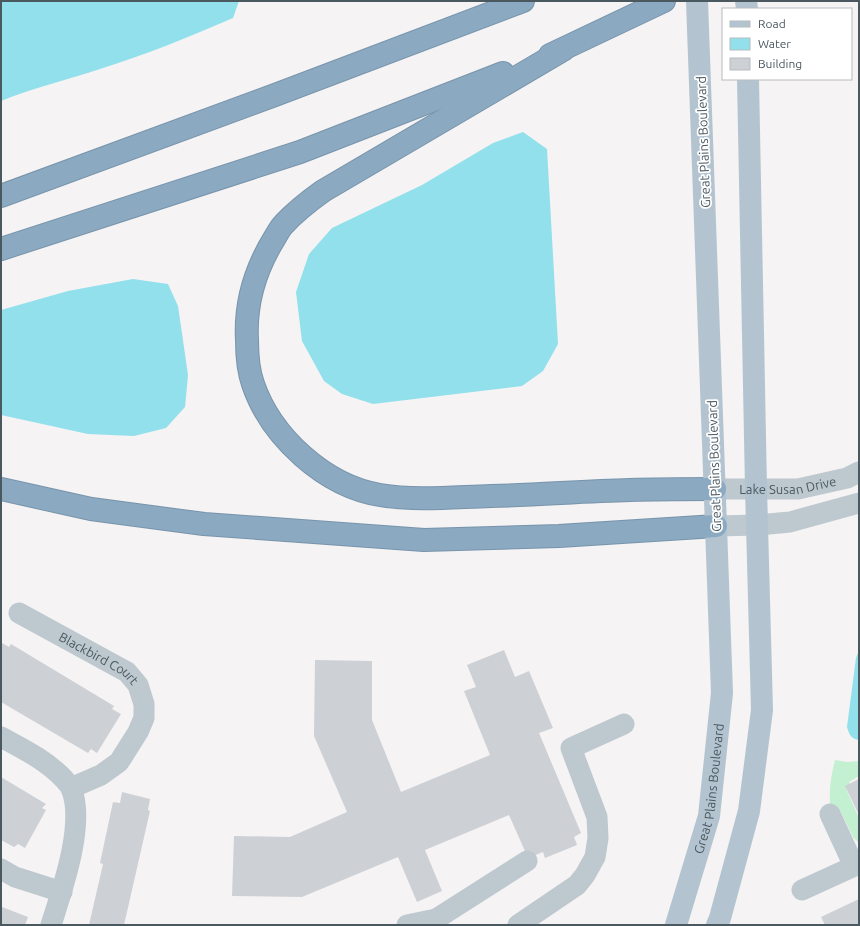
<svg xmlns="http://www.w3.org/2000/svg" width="860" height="926" font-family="Ubuntu,sans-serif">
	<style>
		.green { fill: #c3f0d1 }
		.water { fill: #91e0ec }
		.building { fill: #cdd0d5 }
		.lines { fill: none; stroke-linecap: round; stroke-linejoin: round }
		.highway-casing { stroke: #7794ac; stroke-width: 24 }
		.minor { stroke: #bec8cf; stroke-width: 21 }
		.major { stroke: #b3c4d0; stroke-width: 22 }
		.highway { stroke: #8ba9c0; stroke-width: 22 }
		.labels { text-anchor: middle; stroke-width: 3.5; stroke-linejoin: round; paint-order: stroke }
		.street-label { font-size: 13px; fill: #4a5860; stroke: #fff }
	</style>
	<rect width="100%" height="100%" fill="#f5f3f3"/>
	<path class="green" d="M835,760L847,762L859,761V776L849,782L851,786L846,789L859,818V843L853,837L840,810L836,812L831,809C828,793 831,776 835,760Z"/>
	<g class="water">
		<path d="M1,1H239L233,18C189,37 145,55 100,69C67,80 33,88 1,101Z"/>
		<polygon points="523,132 547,149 558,344 543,371 522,386 373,404 342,394 324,381 302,341 296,292 309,254 332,228 422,185 493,143"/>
		<polygon points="133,279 168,284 178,306 188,375 185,407 166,428 134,436 88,434 1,415 1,310 68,291"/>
		<path d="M859,650V740C851,739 849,734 847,727L856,658Z"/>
	</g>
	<g class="building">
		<polygon points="2,643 9,647 11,644 114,706 112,709 121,714 97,753 91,749 88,753 1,702 1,646"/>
		<polygon points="504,650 515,677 529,671 553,728 539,733 581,833 574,837 577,845 545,858 543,852 528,858 509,815 425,850 442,891 417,902 398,857 302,897 232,896 234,836 290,837 347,812 314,736 315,660 372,661 372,720 401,792 490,755 464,691 476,687 467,665"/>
		<polygon points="1,777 46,804 42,808 46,810 25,848 18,844 14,847 1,840"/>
		<polygon points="859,779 859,815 845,786"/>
		<polygon points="122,792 150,799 148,810 150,811 124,925 89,925 103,864 100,863 113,802 120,803"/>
		<polygon points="859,899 859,925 825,925 821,917"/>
		<polygon points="2,907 28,917 25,925 1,925"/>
	</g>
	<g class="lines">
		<g class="highway-casing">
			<g id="highway">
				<path d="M563,50L323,191C309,201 296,211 284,224C280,228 277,234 274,239C255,270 245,304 247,340C247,354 248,370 253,384C271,437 325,486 380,495C416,501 454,497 491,496C537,495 584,491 630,490C658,489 687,489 715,489"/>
				<polyline points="550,55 664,1"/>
				<polyline points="1,196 275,95 523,1"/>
				<polyline points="1,249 300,152 503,73"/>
				<polyline points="1,489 91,509 204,524 424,540 559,536 716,526"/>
			</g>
		</g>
		<g class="minor">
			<path id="s1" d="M715,489H798L847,478L859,472"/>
			<polyline points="716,526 758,525 790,522 859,503"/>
			<path id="s2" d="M19,613L127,672L138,685L144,704V718L138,732L119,762L101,775L71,788"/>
			<path d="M1,737C23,749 46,760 64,779C66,782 70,785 71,788C86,823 62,890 51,925"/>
			<polyline points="830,814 854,866"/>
			<polyline points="1,869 15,877 62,892"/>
			<polyline points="802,890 859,864"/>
			<polyline points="436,919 527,861"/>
			<polyline points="407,925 436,919 438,925"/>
			<polyline points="518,925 577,885 585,875 595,857 598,838 597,817 571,748 624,724"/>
		</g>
		<g class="major">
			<polyline points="746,1 747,9"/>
			<path id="s3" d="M676,925L709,816L722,693L697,1"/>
			<polyline points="717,925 720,918 749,811 762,710 756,488 748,79"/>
		</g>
		<use href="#highway" class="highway"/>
	</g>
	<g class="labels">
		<g class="street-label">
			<text transform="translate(703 142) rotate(-92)" y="5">Great Plains Boulevard</text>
			<text transform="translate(714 466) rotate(-92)" y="5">Great Plains Boulevard</text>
			<text dy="5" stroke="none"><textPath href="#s1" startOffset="73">Lake Susan Drive</textPath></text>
			<text dy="5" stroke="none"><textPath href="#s2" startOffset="92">Blackbird Court</textPath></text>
			<text dy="5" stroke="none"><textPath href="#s3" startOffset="141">Great Plains Boulevard</textPath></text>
		</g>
	</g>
	<rect width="860" height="926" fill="none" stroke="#4a5860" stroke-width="4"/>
	<rect x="722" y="8" width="130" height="72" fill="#ffffff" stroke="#b7bcbf"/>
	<rect x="730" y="21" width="20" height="6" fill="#b3c4d0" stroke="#b7bcbf"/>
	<text x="758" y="28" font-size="12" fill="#4a5860">Road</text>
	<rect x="730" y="38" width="20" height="12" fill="#91e0ec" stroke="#b7bcbf"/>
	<text x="758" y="48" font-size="12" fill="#4a5860">Water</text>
	<rect x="730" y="58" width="20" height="12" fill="#cdd0d5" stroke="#b7bcbf"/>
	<text x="758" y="68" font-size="12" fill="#4a5860">Building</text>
</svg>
